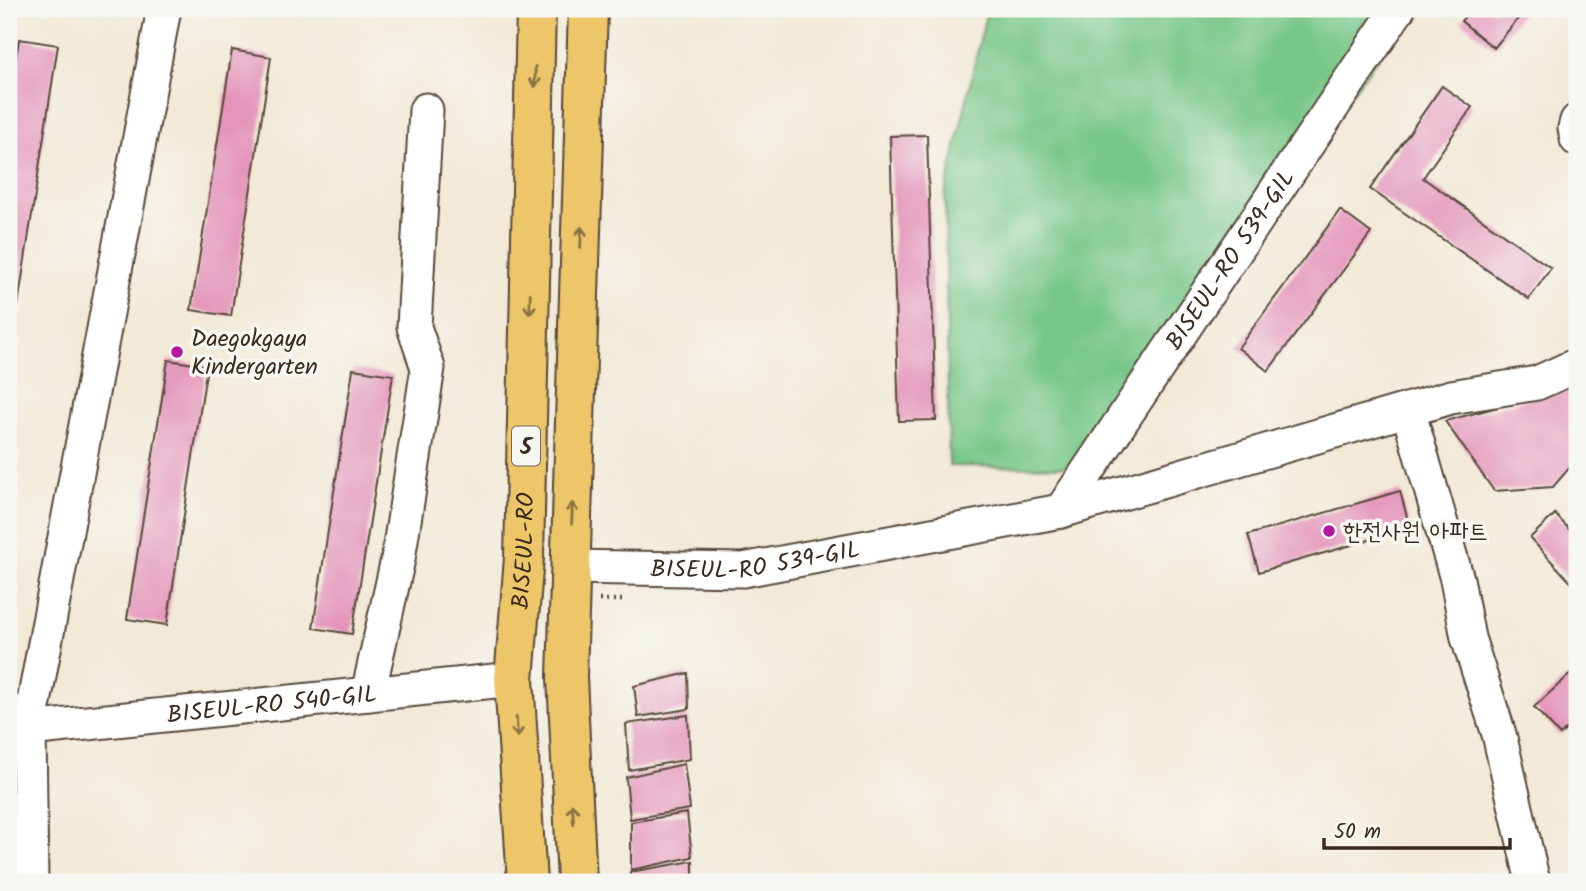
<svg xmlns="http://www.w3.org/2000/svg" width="1586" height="891" font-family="Kalam,'Poor Story',sans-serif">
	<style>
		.green { fill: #78c788; stroke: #5a7853; stroke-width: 2 }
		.building { fill: #e495b9 }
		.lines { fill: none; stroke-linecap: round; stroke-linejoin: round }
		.minor-casing { stroke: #56473a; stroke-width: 37 }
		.major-casing { stroke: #56473a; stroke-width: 42 }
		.path { stroke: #56473a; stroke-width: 4.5; stroke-dasharray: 2 5; stroke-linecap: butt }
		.minor { stroke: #fff; stroke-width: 33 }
		.major { stroke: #ecc669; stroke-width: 38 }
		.oneway { stroke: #8b7040 }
		.poi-dot { fill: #b5179e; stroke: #f6f6f2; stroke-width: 2.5 }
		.labels { text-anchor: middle; stroke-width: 7; stroke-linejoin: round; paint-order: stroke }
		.shield { fill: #f6f6f2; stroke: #73675e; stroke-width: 2 }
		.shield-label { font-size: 23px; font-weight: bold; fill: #3b2a1e }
		.street-label { font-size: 24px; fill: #3b2a1e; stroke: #f6f6f2 }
		.poi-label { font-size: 24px; fill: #3b2a1e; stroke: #f6f6f2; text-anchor: start }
	</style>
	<rect width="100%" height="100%" fill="#f6f6f2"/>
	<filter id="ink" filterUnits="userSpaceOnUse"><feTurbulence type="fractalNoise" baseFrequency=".0143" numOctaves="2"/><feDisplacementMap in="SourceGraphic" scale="14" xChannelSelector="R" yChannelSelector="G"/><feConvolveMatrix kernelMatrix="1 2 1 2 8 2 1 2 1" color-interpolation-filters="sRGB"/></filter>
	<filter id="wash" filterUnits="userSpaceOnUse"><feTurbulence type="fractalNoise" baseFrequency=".00686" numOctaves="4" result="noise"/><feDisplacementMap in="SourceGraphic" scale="28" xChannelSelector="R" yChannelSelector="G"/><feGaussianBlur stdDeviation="1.57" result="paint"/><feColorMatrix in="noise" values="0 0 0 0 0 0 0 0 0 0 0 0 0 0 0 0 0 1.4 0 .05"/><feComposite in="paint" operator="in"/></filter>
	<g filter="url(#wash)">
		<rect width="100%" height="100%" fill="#f2e9d6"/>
		<polygon class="green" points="987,9 1415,9 1069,467 949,466 945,195"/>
		<g id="blocks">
			<g class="building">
				<polygon points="1471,9 1526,9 1494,48 1461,21"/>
				<polygon points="19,39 58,45 18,305 9,303 9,103"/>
				<polygon points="232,50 271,57 231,316 191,310"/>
				<polygon points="1442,86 1472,107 1423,178 1551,268 1529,299 1370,189"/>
				<polygon points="927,135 936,420 899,421 890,136"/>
				<polygon points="1340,210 1371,233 1268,371 1238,348"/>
				<polygon points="9,356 16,357 10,393 9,393"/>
				<polygon points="168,360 207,366 167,625 127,619"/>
				<polygon points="353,369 393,375 352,634 313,628"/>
				<polygon points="1577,386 1577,459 1553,487 1494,491 1445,421"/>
				<polygon points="1400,491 1410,528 1259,572 1248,535"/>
				<polygon points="1555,514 1577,538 1577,589 1530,538"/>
				<polygon points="1577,668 1577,719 1560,735 1534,707"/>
				<polygon points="688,673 689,709 638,717 634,686"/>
				<polygon points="688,715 690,759 629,770 626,724"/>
				<polygon points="684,764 690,809 630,819 626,777"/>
				<polygon points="687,813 692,857 631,870 631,822"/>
				<polygon points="693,861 693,882 630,882 630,872"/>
			</g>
		</g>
	</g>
	<g filter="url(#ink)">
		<use href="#blocks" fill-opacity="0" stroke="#56473a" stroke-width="2"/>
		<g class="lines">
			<g class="minor-casing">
				<g id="minor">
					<polyline points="1577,121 1575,128 1577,139"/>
					<polyline points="1408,410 1457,579 1468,638 1499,734 1533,882"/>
					<path id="s1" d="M1061,511L1398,9"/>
					<path id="s2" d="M570,567L743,570L1061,511L1451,397L1537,383L1577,365"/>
					<polyline points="368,694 398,559 428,368 414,327 426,110"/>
					<path id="s3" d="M9,711L29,729L514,679"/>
					<polyline points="31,882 29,729 164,9"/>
				</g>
			</g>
			<g class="major-casing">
				<g id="major">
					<path id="s4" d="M527,882L514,679L524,558L536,9"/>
					<polyline points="577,882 567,677 588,9"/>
				</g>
			</g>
			<polyline class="path" points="599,600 626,600"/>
			<use href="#minor" class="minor"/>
			<use href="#major" class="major"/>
		</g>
		<defs><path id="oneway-shaft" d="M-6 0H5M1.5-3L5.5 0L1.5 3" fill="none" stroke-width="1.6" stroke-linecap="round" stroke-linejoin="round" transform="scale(1.75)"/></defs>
		<g class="oneway">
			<use href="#oneway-shaft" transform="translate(535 77) rotate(91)"/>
			<use href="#oneway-shaft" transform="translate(581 237) rotate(-88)"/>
			<use href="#oneway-shaft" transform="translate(530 304) rotate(91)"/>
			<use href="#oneway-shaft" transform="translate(572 513) rotate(-88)"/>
			<use href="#oneway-shaft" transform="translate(517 727) rotate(86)"/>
			<use href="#oneway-shaft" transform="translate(573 814) rotate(-93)"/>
		</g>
	</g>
	<g class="poi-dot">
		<circle cx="177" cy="352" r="7"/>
		<circle cx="1329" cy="531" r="7"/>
	</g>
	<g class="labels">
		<rect class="shield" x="512" y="426.5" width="28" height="39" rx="5"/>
		<g class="shield-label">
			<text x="526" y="454">5</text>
		</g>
		<g class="street-label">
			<text dy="8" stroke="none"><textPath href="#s1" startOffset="303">BISEUL-RO 539-GIL</textPath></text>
			<text dy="8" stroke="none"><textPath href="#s4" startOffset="332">BISEUL-RO</textPath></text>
			<text dy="8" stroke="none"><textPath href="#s2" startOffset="186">BISEUL-RO 539-GIL</textPath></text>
			<text dy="8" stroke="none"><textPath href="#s3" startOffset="271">BISEUL-RO 540-GIL</textPath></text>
		</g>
		<g class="poi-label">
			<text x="191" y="346">Daegokgaya<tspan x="191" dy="28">Kindergarten</tspan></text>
			<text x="1343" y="539">한전사원 아파트</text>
		</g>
	</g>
	<rect width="1586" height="891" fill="none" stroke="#f6f6f2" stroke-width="35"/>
	<path d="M1324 838v10h186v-10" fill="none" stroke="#3b2a1e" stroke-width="3.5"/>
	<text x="1334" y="838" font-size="21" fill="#3b2a1e" stroke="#f6f6f2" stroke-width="5" paint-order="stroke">50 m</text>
</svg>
